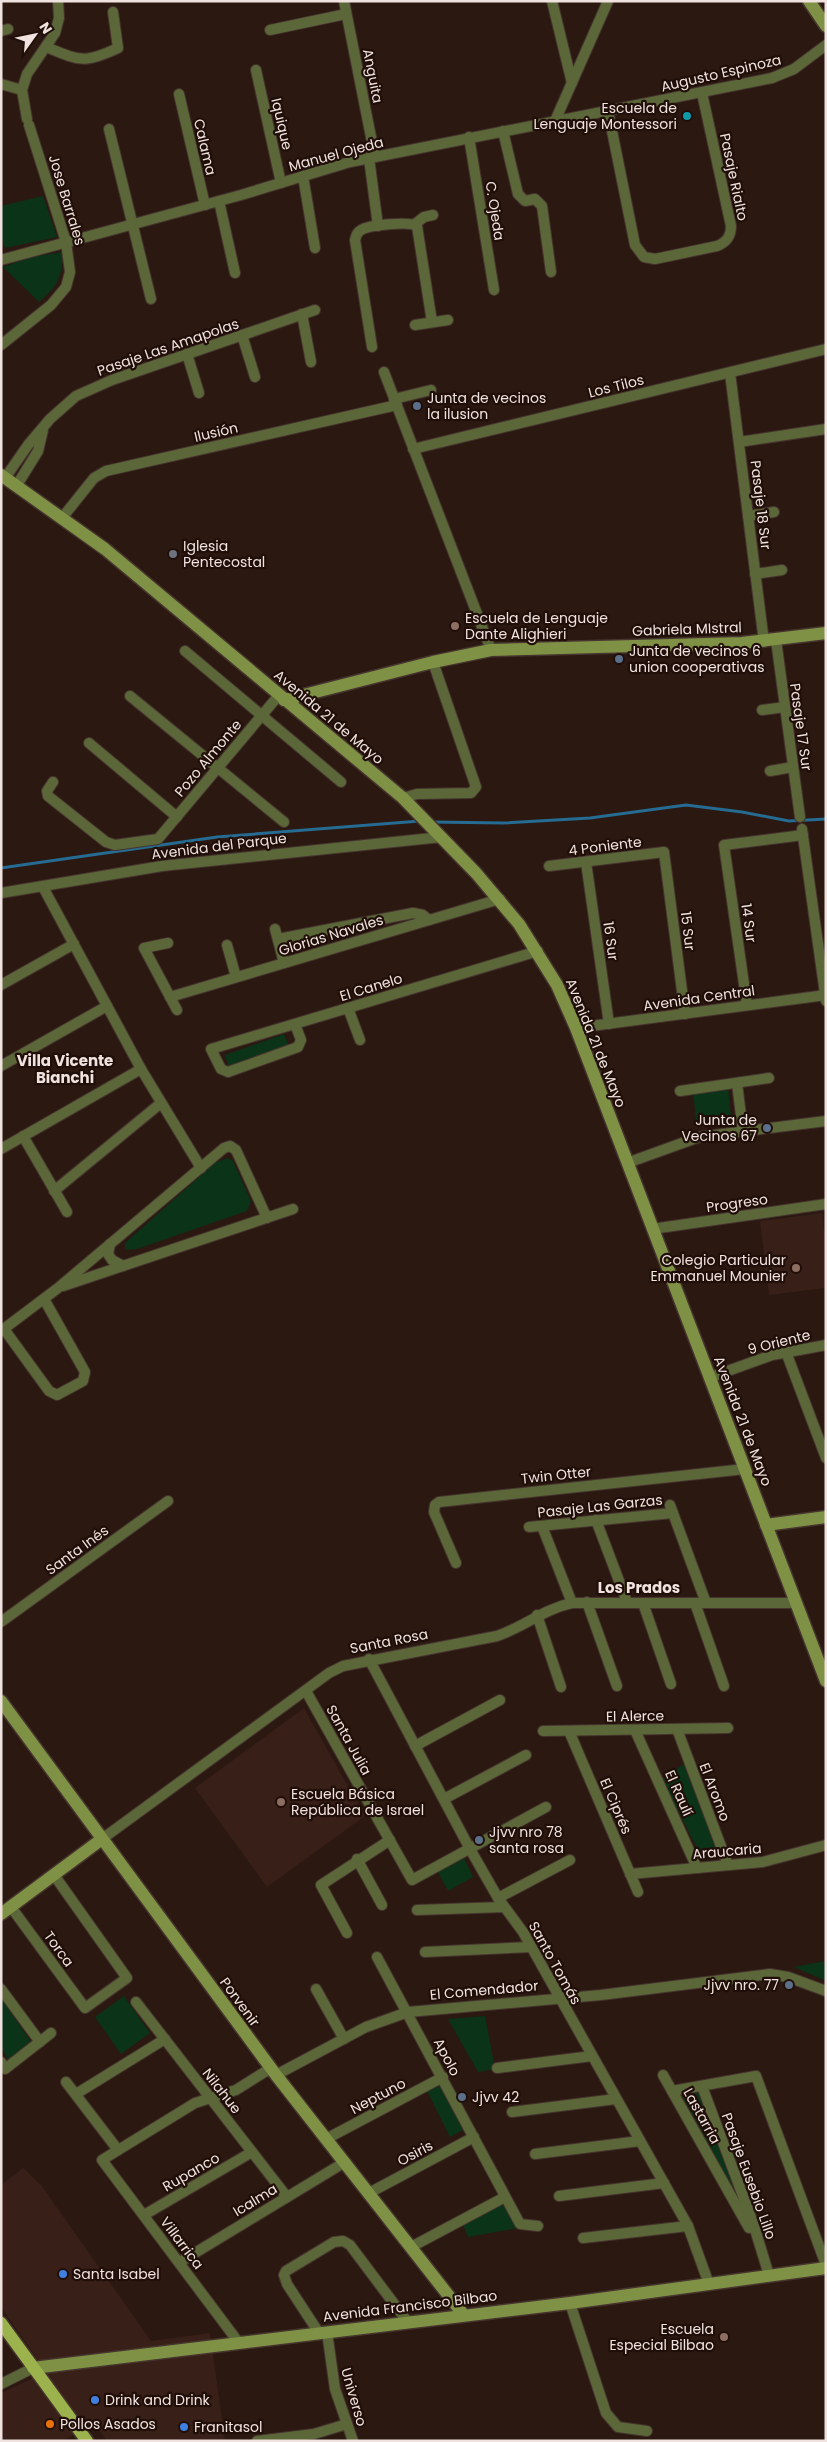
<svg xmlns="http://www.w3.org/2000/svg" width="827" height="2442" font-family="Poppins,sans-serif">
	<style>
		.built { fill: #381f17 }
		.green { fill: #0a3318 }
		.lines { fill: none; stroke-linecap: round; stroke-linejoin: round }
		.stream { stroke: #256b92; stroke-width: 3 }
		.street-casing { stroke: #46342e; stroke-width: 12 }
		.secondary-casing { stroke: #46342e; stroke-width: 15 }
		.primary-casing { stroke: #46342e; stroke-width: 15 }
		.street { stroke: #5b6739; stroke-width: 10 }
		.secondary { stroke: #7f9145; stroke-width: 12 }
		.primary { stroke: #9bb24d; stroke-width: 12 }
		.culture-dot { fill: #0f9aa8; stroke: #200e08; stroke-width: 2 }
		.service-dot { fill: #5c6f8a; stroke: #200e08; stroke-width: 2 }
		.worship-dot { fill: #6b7280; stroke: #200e08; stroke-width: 2 }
		.education-dot { fill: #8d6e63; stroke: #200e08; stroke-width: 2 }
		.shop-dot { fill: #3f7fe0; stroke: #200e08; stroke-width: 2 }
		.food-dot { fill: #e8710a; stroke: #200e08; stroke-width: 2 }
		.labels { text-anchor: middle; stroke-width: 4.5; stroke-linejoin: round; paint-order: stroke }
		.street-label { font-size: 14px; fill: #f0e2de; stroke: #200e08 }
		.poi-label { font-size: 14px; fill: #f0e2de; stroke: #200e08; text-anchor: start }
		.neighbourhood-label { font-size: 15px; font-weight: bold; fill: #f0e2de; stroke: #200e08 }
	</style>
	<rect width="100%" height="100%" fill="#2a1811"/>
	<g class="built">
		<polygon points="822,1213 826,1247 826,1288 769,1295 760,1221"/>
		<polygon points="304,1708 365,1816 267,1887 195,1788"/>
		<polygon points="23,2168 41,2185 151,2341 210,2333 225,2441 107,2441 94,2423 63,2441 1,2441 1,2393 46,2372 1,2307 1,2185"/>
	</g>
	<g class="green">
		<polygon points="43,196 57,237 5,248 1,237 1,206"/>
		<path d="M63,252C62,277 58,286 39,302L3,267L31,257Z"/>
		<polygon points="284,1034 290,1049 230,1071 225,1055"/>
		<polygon points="728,1087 731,1116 696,1120 693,1091"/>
		<polygon points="228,1158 233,1161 251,1201 247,1211 137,1249 125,1250 125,1243 216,1162"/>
		<polygon points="684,1764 720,1857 702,1858 662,1779"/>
		<polygon points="464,1858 473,1877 448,1891 438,1872"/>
		<polygon points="826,1961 826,1981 794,1967"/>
		<polygon points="124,1996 150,2033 121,2054 95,2017"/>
		<polygon points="1,1998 31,2042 8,2060 1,2047"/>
		<polygon points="485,2016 495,2069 478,2072 448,2019"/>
		<polygon points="440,2085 463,2130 450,2137 427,2091"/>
		<polygon points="701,2092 743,2206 681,2097"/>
		<polygon points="507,2200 519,2228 468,2237 463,2225"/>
	</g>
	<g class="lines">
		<g class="stream">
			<polyline points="431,822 504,823 590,818 686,805 742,812 789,821 826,819"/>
			<polyline points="1,868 217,837 420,821"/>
		</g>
		<g class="street-casing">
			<g id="street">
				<polyline points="344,1 375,157"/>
				<polyline points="552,1 572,83"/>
				<polyline points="270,30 346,14"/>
				<polyline points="1,31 8,29"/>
				<path d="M46,47C80,61 84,64 118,48L113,12"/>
				<polyline points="256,70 281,183"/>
				<polyline points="1,84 22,90"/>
				<polyline points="179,94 205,205"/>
				<path d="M608,111L635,245L644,257L655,259L717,246C727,242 731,236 731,226L702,93"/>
				<polyline points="27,119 22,90 27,74 55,33 59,18 58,1"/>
				<polyline points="555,121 608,1"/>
				<polyline points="109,129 151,299"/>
				<polyline points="503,131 518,194 525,201 535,199 542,206 551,272"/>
				<polyline points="469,137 494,290"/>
				<polyline points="369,158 378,226"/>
				<polyline points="303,176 315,248"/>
				<polyline points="219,201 235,273"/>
				<polyline points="415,224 424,217 433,215"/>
				<polyline points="1,260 241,195 350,162 772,78 794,69 826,45"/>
				<polyline points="302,314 311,362"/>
				<polyline points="415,325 448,320"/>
				<polyline points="242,335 255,377"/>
				<polyline points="1,345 51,305 66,287 70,272 66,242 29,125"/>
				<path d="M372,347L355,240C356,236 357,232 361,230C369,225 409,221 417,226L432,322"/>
				<polyline points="187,354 199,393"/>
				<polyline points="384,372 491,650"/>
				<polyline points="730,373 764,642"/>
				<polyline points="394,399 431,390"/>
				<polyline points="739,442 826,429"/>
				<polyline points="413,449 826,349"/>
				<polyline points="5,478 28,445 50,419 76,396 112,380 315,310"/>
				<polyline points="17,485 38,451 43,430"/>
				<polyline points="748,516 774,512"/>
				<polyline points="62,518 94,478 106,471 397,405"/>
				<polyline points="755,574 782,570"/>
				<polyline points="776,640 800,817"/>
				<polyline points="185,651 341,782"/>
				<polyline points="130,696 284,822"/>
				<polyline points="762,710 785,707"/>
				<polyline points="89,743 177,817"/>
				<polyline points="770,771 793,767"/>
				<polyline points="53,782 47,791 48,796 106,842 115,845 158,839 279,695"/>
				<polyline points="403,798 417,794 471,793 476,787 433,662"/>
				<polyline points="802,829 826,1001"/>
				<polyline points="586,862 609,1024"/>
				<polyline points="549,866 664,852 685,1014"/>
				<polyline points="43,887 141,1069 201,1168"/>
				<polyline points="1,893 162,866 442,837"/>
				<polyline points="275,929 284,963"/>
				<polyline points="278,939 413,913 423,915 429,920"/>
				<polyline points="168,943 144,948 177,1010"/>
				<polyline points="227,945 236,977"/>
				<polyline points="1,985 74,944"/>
				<polyline points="170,997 500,899"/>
				<polyline points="747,1005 724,845 803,835"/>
				<polyline points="348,1008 360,1040"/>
				<polyline points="295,1024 301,1040 298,1047 228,1072 221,1069 211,1049 538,951"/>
				<polyline points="576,1028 826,995"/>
				<polyline points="1,1066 107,1006"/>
				<polyline points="737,1083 743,1132"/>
				<polyline points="680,1091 769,1078"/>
				<polyline points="23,1136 67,1212"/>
				<polyline points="1,1149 141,1069"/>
				<polyline points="627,1163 699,1137 826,1121"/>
				<polyline points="54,1191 161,1103"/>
				<polyline points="652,1229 826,1204"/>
				<polyline points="110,1244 108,1254 112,1260 123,1266"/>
				<polyline points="63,1286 293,1209"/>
				<polyline points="4,1329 49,1391 57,1395 83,1381 85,1372 44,1299"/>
				<polyline points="1,1331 58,1288 224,1148 230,1146 236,1150 267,1218"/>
				<polyline points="786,1352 826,1458"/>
				<polyline points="711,1377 772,1355 826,1345"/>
				<polyline points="670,1505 706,1603"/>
				<polyline points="596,1520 627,1602"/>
				<polyline points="542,1526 572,1603"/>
				<polyline points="529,1527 673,1513"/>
				<polyline points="456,1563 434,1512 435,1505 439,1502 745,1469"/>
				<polyline points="587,1602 617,1686"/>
				<polyline points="643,1603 671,1684"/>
				<polyline points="695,1603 724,1686"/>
				<polyline points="537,1615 561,1687"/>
				<polyline points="1,1622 168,1501"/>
				<polyline points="369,1659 470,1849 498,1898 523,1932 688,2226 709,2284"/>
				<polyline points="306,1691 412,1880 546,1807"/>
				<polyline points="677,1729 728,1865"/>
				<polyline points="635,1730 697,1868"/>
				<polyline points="543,1731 728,1728"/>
				<polyline points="569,1731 638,1892"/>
				<polyline points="415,1746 500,1700"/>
				<polyline points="444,1799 526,1755"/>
				<path d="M102,1839L329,1673L343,1666L497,1636C524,1627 544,1609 572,1603H796"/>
				<polyline points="357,1859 382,1905"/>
				<polyline points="630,1874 763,1862 826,1845"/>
				<polyline points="498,1898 570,1860"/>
				<polyline points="11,1907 85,2008 127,1978 54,1875"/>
				<polyline points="417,1910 504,1907"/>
				<polyline points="347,1933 321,1885 390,1840"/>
				<polyline points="425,1952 531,1947"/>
				<polyline points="377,1957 520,2224 538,2226"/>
				<polyline points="1,1989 40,2042"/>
				<polyline points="316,1989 344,2039"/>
				<polyline points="136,2002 287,2197"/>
				<polyline points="1,2062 5,2069 51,2033"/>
				<polyline points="497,2068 592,2056"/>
				<polyline points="276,2075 366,2027 408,2012 601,1995 770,1974 788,1977 826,1991"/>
				<polyline points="663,2075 749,2228"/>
				<polyline points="66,2082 118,2150"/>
				<polyline points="702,2086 753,2223 769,2275"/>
				<polyline points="672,2091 756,2076 826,2265"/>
				<polyline points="76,2094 165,2039"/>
				<polyline points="512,2112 616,2099"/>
				<polyline points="326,2139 443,2077"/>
				<polyline points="535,2154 640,2141"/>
				<polyline points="369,2193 474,2137"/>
				<polyline points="559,2196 664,2183"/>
				<polyline points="144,2215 252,2152"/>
				<polyline points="583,2238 688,2226"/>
				<polyline points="411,2247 505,2197"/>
				<polyline points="180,2262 345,2162"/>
				<polyline points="570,2303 606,2413 618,2427 647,2431"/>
				<polyline points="327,2332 335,2389 353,2441"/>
				<polyline points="319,2333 287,2284 284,2275 286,2271 334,2242 343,2241 350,2245 407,2321"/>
				<polyline points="239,2343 102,2160 195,2103 236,2090 271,2068"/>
				<polyline points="1,2384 33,2368"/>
				<polyline points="257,2441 314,2434 347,2424"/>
			</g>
		</g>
		<g class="secondary-casing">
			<g id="secondary">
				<polyline points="809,1 826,26"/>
				<polyline points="1,475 105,549 403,798 476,873 519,924 557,985 576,1028 826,1681"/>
				<polyline points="284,700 433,662 491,650 742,643 826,633"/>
				<polyline points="766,1525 826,1517"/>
				<polyline points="1,1701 276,2075 463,2314"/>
				<polyline points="1,1914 102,1839"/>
				<polyline points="33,2368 570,2303 826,2268"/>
			</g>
		</g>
		<g class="primary-casing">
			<polyline id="primary" points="1,2323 87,2441"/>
		</g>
		<use href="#street" class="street"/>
		<use href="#secondary" class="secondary"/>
		<use href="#primary" class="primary"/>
	</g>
	<circle class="culture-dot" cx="687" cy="116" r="5"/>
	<g class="service-dot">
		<circle cx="417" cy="406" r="5"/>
		<circle cx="619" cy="659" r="5"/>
		<circle cx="767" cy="1128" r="5"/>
		<circle cx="479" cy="1840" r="5"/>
		<circle cx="789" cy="1985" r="5"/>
		<circle cx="462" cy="2097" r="5"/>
	</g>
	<circle class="worship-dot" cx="173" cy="554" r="5"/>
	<g class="education-dot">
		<circle cx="455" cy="626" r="5"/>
		<circle cx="796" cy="1268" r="5"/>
		<circle cx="281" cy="1802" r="5"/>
		<circle cx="724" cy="2337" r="5"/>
	</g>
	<g class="shop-dot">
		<circle cx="63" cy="2274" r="5"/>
		<circle cx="95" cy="2400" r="5"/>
		<circle cx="184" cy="2427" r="5"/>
	</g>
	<circle class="food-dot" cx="50" cy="2424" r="5"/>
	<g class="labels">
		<g class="street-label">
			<text transform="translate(721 73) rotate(-13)" y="5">Augusto Espinoza</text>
			<text transform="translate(373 76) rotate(79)" y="5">Anguita</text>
			<text transform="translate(282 124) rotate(77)" y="5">Iquique</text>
			<text transform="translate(205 147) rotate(77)" y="5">Calama</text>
			<text transform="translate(336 154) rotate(-15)" y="5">Manuel Ojeda</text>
			<text transform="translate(734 177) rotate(78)" y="5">Pasaje Rialto</text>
			<text transform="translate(67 200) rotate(73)" y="5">Jose Barrales</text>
			<text transform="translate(495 211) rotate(81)" y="5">C. Ojeda</text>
			<text transform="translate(168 347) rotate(-19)" y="5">Pasaje Las Amapolas</text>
			<text transform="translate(616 386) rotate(-14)" y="5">Los Tilos</text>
			<text transform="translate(216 432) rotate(-13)" y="5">Ilusión</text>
			<text transform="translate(761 505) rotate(83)" y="5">Pasaje 18 Sur</text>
			<text transform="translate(687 629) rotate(-2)" y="5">Gabriela MIstral</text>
			<text transform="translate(329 717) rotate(40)" y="5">Avenida 21 de Mayo</text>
			<text transform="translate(801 727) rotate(82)" y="5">Pasaje 17 Sur</text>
			<text transform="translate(208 758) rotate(-50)" y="5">Pozo Almonte</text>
			<text transform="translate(219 846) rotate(-7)" y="5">Avenida del Parque</text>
			<text transform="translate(605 846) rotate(-7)" y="5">4 Poniente</text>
			<text transform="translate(749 923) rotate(82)" y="5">14 Sur</text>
			<text transform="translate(688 931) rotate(83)" y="5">15 Sur</text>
			<text transform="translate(331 935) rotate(-17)" y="5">Glorias Navales</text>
			<text transform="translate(611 941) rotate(82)" y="5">16 Sur</text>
			<text transform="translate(371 987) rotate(-17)" y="5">El Canelo</text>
			<text transform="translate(699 998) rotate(-8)" y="5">Avenida Central</text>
			<text transform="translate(596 1043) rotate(68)" y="5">Avenida 21 de Mayo</text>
			<text transform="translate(737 1203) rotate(-8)" y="5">Progreso</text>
			<text transform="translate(779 1342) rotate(-14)" y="5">9 Oriente</text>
			<text transform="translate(743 1421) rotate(69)" y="5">Avenida 21 de Mayo</text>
			<text transform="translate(556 1475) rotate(-6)" y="5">Twin Otter</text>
			<text transform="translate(600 1506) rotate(-6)" y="5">Pasaje Las Garzas</text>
			<text transform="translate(77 1550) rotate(-36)" y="5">Santa Inés</text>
			<text transform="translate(389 1641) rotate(-11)" y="5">Santa Rosa</text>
			<text transform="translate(635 1716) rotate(-1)" y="5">El Alerce</text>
			<text transform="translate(349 1740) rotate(61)" y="5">Santa Julia</text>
			<text transform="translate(715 1792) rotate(69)" y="5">El Aromo</text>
			<text transform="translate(679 1793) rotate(66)" y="5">El Raulí</text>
			<text transform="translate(616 1806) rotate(67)" y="5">El Ciprés</text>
			<text transform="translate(727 1851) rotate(-5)" y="5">Araucaria</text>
			<text transform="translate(59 1949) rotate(54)" y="5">Torca</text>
			<text transform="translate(555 1963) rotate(61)" y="5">Santo Tomás</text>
			<text transform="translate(484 1990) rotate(-5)" y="5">El Comendador</text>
			<text transform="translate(240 2002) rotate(54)" y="5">Porvenir</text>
			<text transform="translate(447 2057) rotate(62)" y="5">Apolo</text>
			<text transform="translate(222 2091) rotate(52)" y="5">Nilahue</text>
			<text transform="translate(378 2096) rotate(-28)" y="5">Neptuno</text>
			<text transform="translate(702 2116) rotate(61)" y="5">Lastarria</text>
			<text transform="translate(415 2153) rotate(-28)" y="5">Osiris</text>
			<text transform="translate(191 2172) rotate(-30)" y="5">Rupanco</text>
			<text transform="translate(749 2176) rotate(70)" y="5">Pasaje Eusebio Lillo</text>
			<text transform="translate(255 2200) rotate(-31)" y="5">Icalma</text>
			<text transform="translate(182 2243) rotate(53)" y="5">Villarrica</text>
			<text transform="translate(410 2306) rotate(-7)" y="5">Avenida Francisco Bilbao</text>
			<text transform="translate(354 2397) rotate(74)" y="5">Universo</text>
		</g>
		<g class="poi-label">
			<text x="677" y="113" text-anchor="end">Escuela de<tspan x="677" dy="16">Lenguaje Montessori</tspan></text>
			<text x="427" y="403">Junta de vecinos<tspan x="427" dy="16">la ilusion</tspan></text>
			<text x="183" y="551">Iglesia<tspan x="183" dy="16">Pentecostal</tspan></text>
			<text x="465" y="623">Escuela de Lenguaje<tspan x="465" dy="16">Dante Alighieri</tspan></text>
			<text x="629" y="656">Junta de vecinos 6<tspan x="629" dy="16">union cooperativas</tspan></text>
			<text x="757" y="1125" text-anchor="end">Junta de<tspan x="757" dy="16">Vecinos 67</tspan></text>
			<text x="786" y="1265" text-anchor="end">Colegio Particular<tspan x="786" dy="16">Emmanuel Mounier</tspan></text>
			<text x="291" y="1799">Escuela Básica<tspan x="291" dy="16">República de Israel</tspan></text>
			<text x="489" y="1837">Jjvv nro 78<tspan x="489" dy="16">santa rosa</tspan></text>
			<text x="779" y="1990" text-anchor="end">Jjvv nro. 77</text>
			<text x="472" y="2102">Jjvv 42</text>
			<text x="73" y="2279">Santa Isabel</text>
			<text x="714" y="2334" text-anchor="end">Escuela<tspan x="714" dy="16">Especial Bilbao</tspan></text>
			<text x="105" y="2405">Drink and Drink</text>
			<text x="60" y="2429">Pollos Asados</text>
			<text x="194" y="2432">Franitasol</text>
		</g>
		<g class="neighbourhood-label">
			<text x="65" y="1066">Villa Vicente<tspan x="65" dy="17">Bianchi</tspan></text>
			<text x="639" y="1593">Los Prados</text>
		</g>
	</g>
	<rect width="827" height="2442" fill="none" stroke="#f0e2de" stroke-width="5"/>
	<g transform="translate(35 35) rotate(57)" stroke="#200e08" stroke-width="4" paint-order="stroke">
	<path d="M0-4L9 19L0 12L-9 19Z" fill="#f0e2de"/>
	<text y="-8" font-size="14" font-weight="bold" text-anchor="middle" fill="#f0e2de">N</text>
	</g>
</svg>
